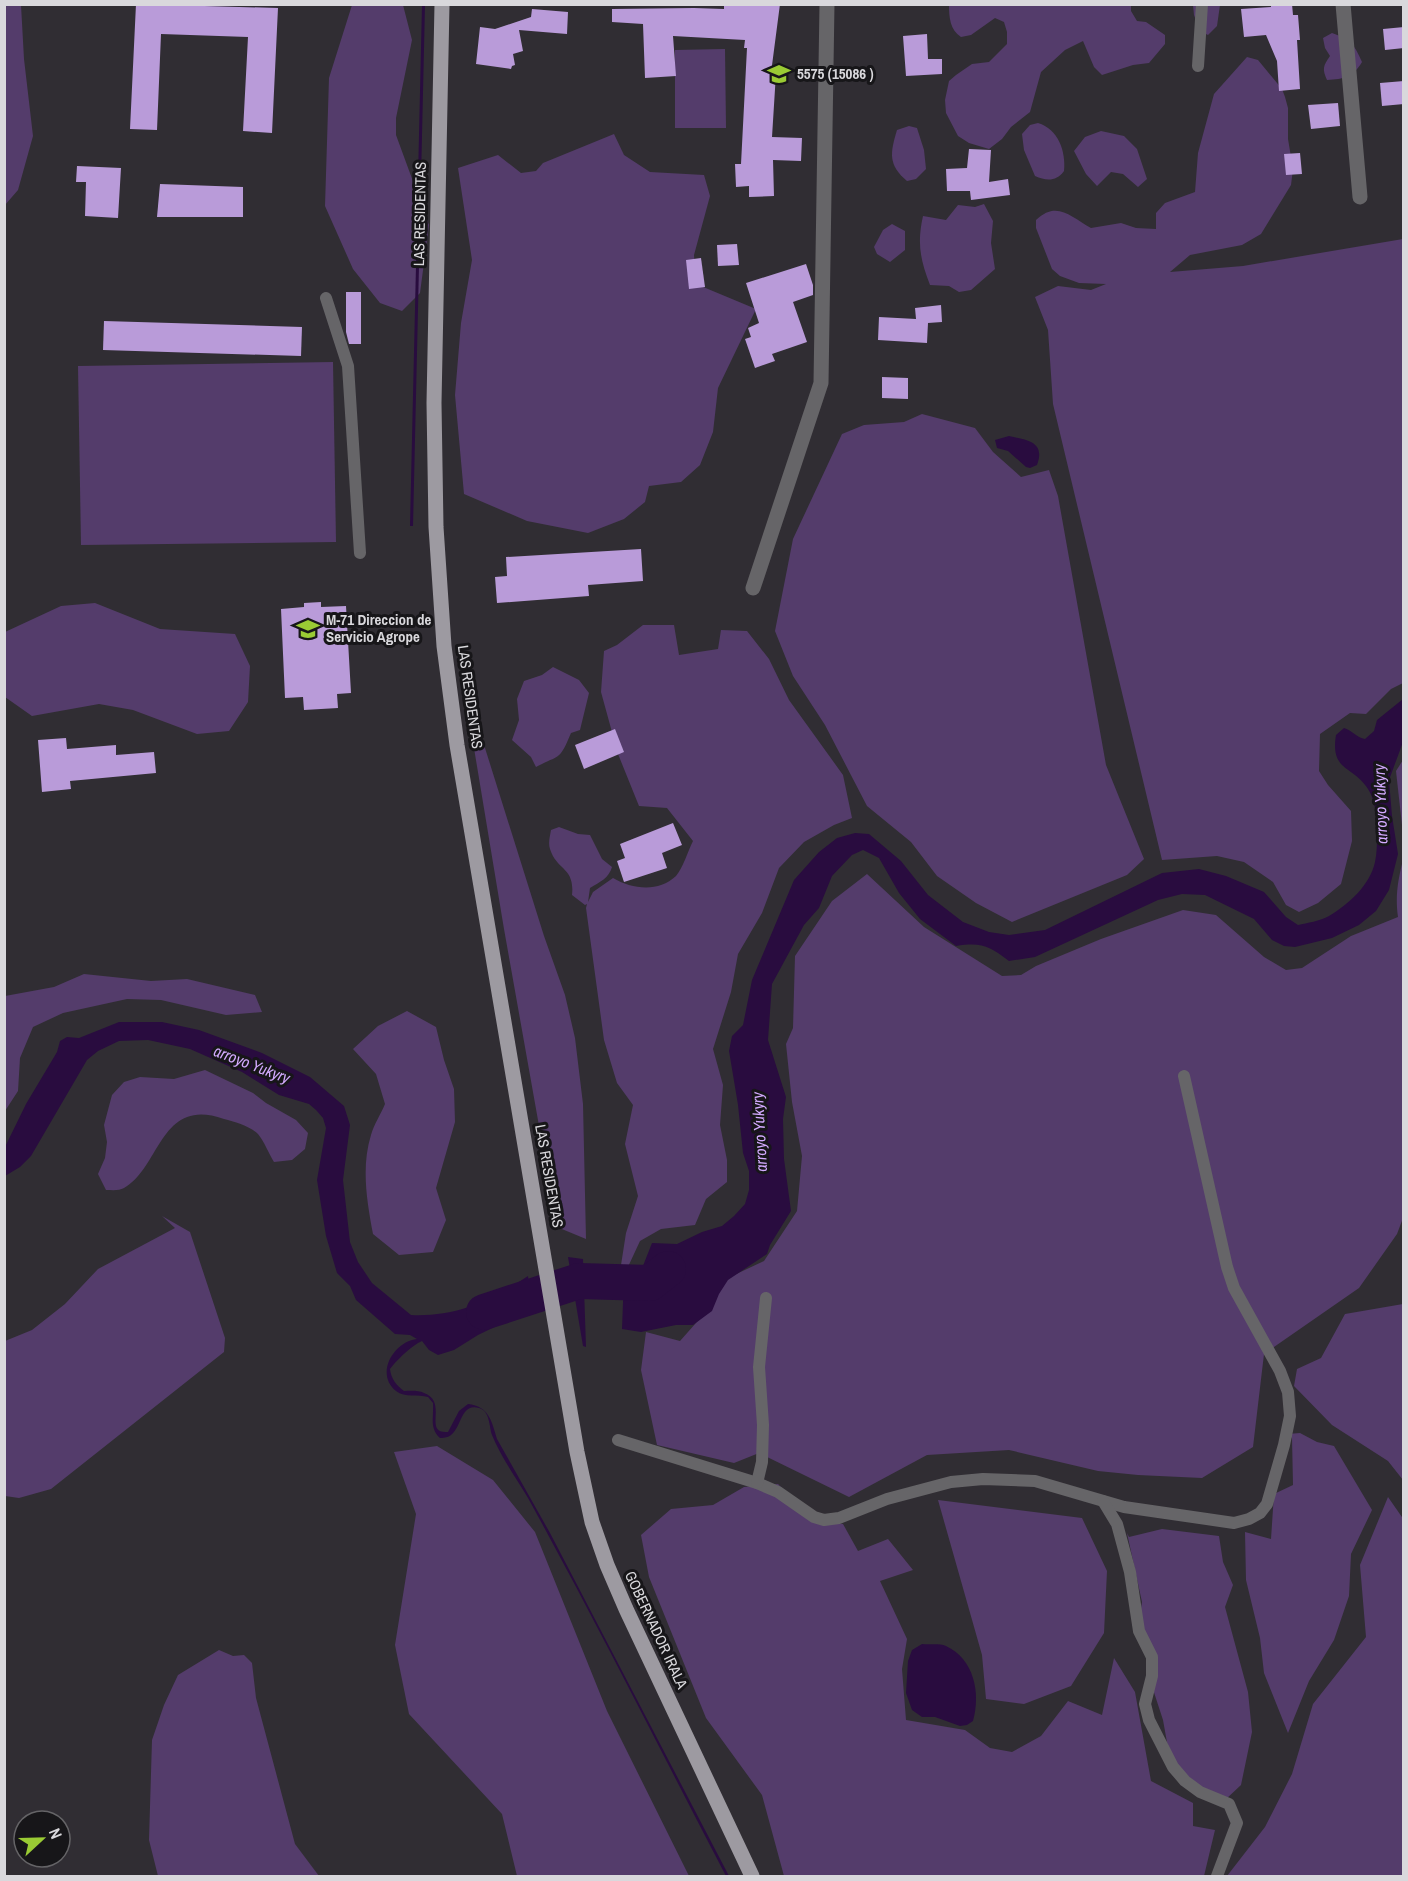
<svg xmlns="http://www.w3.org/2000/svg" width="1408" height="1881" font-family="'Archivo Narrow',sans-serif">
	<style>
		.green { fill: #543c6b }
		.water { fill: #290c3f }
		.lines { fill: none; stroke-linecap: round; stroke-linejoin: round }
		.river { stroke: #290c3f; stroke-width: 36 }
		.building { fill: #b99bd9 }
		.service { stroke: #666568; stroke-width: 12 }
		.minor { stroke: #666568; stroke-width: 15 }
		.primary { stroke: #9d9aa1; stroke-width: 15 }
		.labels { text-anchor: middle; stroke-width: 6; stroke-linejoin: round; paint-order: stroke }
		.poi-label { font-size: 15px; font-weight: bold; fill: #d9d8dc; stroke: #171619; text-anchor: start }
		.street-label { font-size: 15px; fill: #d9d8dc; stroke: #171619 }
		.water-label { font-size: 16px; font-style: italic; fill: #d3aafe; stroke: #171619 }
	</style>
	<rect width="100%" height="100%" fill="#302d33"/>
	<g class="green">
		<polygon points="5,4 21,5 24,59 33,136 18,190 5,205"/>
		<polygon points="352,5 403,5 412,40 396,118 396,135 429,225 420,293 402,311 380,303 353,269 325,206 329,78"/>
		<path d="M949,5H1131V11L1137,21L1146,22L1165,35V44L1149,63L1133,65L1102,75L1094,67L1083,41L1065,50L1041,72L1030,112L1011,127L1002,139L989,149L969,143L958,136L946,113L945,100L949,81L956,75L972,64L989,62L1007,44V32L1004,22L995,18L971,35L961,37C950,30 949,17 949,5Z"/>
		<polygon points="1193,5 1220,5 1217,26 1208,35 1200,31 1194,15"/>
		<path d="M1332,33C1351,40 1354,44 1362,62C1353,77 1344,79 1327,80C1322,69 1323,66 1330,56L1325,48L1323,38Z"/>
		<polygon points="725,49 726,128 675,128 675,50"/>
		<path d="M1247,57L1258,60L1282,89L1285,97L1288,108V139L1293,169L1291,185L1261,234L1242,245L1190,255L1170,272L1243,266L1403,239V683L1391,689L1366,714L1350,713L1320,734L1319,771L1328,785L1351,811L1352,841L1341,884L1318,903L1299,912L1286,905L1273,882L1244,862L1217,856L1162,860L1053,404L1048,330L1035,297L1058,286L1091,290L1106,284L1079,283L1060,276L1052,269L1036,228V220C1057,200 1071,217 1091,228L1121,223L1136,228L1156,229V213L1165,203L1195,192L1198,153L1214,94Z"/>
		<path d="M1038,123C1058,129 1066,151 1064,171C1056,182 1046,181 1035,176L1024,150L1022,134L1030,125Z"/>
		<path d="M909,126L917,128L924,150L926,169L916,179L907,181C888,165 890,153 897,130Z"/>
		<polygon points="1101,131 1124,136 1137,149 1147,179 1138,187 1123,174 1111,172 1097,186 1086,174 1074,151 1085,137"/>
		<polygon points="614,134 624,155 650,172 704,175 710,196 694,255 696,284 756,309 718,388 713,432 700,465 681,482 649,486 645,502 624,519 588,533 527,521 464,494 455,395 461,323 472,260 458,168 498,155 521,173 536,171 543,163"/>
		<path d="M984,204L993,221L991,243L995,269L971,290L959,292L949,286L930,285C920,259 917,243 923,216L946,220L958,205L975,207Z"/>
		<polygon points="892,224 905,231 905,250 890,262 877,254 874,247 883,230"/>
		<polygon points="333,362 336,542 81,545 78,366"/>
		<polygon points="922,414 975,428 993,452 1021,477 1049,470 1058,496 1106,765 1144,859 1127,875 1012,922 976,903 937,876 911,842 867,806 825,725 793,676 775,631 793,539 842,434 864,425 904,422"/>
		<polygon points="95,603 160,629 235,634 250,666 248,702 229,731 197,734 133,710 99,704 32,716 5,697 5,632 61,606"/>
		<path d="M643,625H674L679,655L718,649L721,630L747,631L769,659L789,700L843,775L852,818L834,825L804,842L779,868L762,913L738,954L731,992L713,1049L723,1085L720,1125L727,1160V1182L706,1199L695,1225L661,1229L640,1241L627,1269L621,1265L626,1233L638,1196L625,1144L633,1105L617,1083L604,1040L586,908L587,904L585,905L572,895C575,867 557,871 550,849C548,843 550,836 551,830L559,827L578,834L590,835L602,859L612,867C609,878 600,882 590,888L588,902L593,892L613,878C632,889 658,893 676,876C683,868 688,851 693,841L667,808L639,806L618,754L601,692L604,651L617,645Z"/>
		<path d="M553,667L579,680L589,693L580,730L571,733C559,762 560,754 536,767L531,757L512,740L519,720L517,699L524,681L542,675Z"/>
		<polygon points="469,697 544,936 565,995 575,1038 583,1104 586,1239 557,1227 504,929 470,724"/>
		<polygon points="1403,760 1403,834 1396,771"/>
		<path d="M1403,860V1218L1397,1234L1359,1288L1264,1354L1253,1447L1202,1478L1138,1475L1098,1471L1009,1450L927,1455L849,1497L759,1453L734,1463L657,1445L641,1370L646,1332L680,1341L711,1306L717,1283L764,1261L797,1211L802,1156L792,1102L786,1044L793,1028L795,956L832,901L867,874L924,927L1002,976L1021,975L1036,966L1101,939L1183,910L1216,915L1264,957L1286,970L1302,968L1351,936L1398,917C1395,896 1398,880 1403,860Z"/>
		<polygon points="84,974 151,981 187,979 255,995 262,1012 226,1015 161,1000 127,999 63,1013 33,1027 20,1058 18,1091 5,1111 5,996 54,987"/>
		<path d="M407,1011L436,1027L444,1060L454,1089L455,1122L436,1188L446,1220L433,1252L399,1255L373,1234C367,1202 361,1167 371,1135C374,1124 381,1114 385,1104L376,1074L353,1049L378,1026Z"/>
		<path d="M205,1070L253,1093L266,1103L296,1120L308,1133L305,1149L292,1160L274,1162C269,1154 264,1141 258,1134C250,1126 235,1122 224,1119C160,1096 161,1167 124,1188C119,1191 112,1190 106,1190L98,1174L105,1158L107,1142L104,1125L112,1095L124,1082L140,1077L174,1079Z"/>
		<polygon points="162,1216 190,1232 225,1338 224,1352 51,1489 19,1498 5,1496 5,1341 32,1330 65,1304 98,1269 175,1228"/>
		<polygon points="1403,1304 1404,1304 1403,1480 1388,1461 1332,1425 1294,1386 1297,1369 1321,1358 1345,1314"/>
		<polygon points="1300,1433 1317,1442 1334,1446 1372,1510 1351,1554 1349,1596 1334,1640 1309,1681 1288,1733 1264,1673 1260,1638 1246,1580 1245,1532 1271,1539 1274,1494 1293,1485 1292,1438 1288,1434"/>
		<polygon points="437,1446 493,1480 535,1532 607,1711 689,1876 517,1876 502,1814 409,1714 395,1645 416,1514 394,1452"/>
		<polygon points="778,1484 813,1520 843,1524 858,1551 888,1539 913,1570 880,1581 907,1639 902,1669 906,1720 965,1730 990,1748 1012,1752 1041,1736 1068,1701 1102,1715 1114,1658 1135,1692 1151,1781 1193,1803 1193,1826 1215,1830 1204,1876 784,1876 762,1795 706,1718 649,1577 641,1535 671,1509 713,1505 744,1487"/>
		<polygon points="1388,1497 1404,1520 1403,1876 1227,1876 1265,1827 1292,1774 1313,1704 1366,1637 1360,1565"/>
		<polygon points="938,1500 1082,1518 1107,1571 1104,1633 1071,1686 1024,1704 986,1699 982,1655"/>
		<polygon points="1162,1529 1219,1536 1223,1562 1233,1585 1225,1607 1248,1692 1252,1732 1241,1785 1225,1800 1208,1795 1170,1759 1163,1720 1149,1677 1150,1645 1139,1622 1142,1602 1127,1533 1129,1537"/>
		<polygon points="219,1650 233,1656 244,1655 252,1663 256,1698 295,1844 319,1876 158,1876 149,1840 152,1740 164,1705 178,1675"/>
	</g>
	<g class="water">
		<polygon points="425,4 425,5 413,526 410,526 422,5"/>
		<path d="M1009,436C1026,440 1046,441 1037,465L1030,468L1026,467L1008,451L997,448L995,440Z"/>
		<path d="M1403,699V742L1389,780L1392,816L1398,854L1389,890L1376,911L1359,925L1332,938L1295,947L1284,946L1272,940L1254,919L1205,895L1182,894L1158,900L1035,957L1009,961C989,946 982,942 956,946L920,919L899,893L879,858L863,850L852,855L832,876L819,908L804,925L772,984L768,1040L786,1097L783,1119L784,1159L791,1211L770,1245L767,1254L728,1280L719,1294L712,1311L693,1325H676L641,1332L622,1329L624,1276H639L652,1243L677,1244L702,1232L722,1226L734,1216L745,1204L749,1190V1171L743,1153L738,1105L729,1051L732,1036L743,1025L752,980L794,880L819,852L837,838L855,833L869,834L901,861L928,895L963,922L989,932L1009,935L1045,930L1162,873L1199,869L1226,876L1264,892L1286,917L1298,925C1307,923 1320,921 1329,916C1349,904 1370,885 1375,862C1377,853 1377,843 1377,834C1377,820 1376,801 1368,789C1353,765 1330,772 1336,735L1344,728C1353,731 1357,738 1365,739L1374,731L1377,720Z"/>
		<path d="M119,1022H162L199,1030L262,1053L310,1077L344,1106L350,1125L343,1180L350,1242L358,1262L372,1283L411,1315C456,1317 491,1301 528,1276L532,1309L478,1335L454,1350L438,1355L429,1350L422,1341C412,1345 396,1361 390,1369C391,1379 397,1386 404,1391C410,1391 418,1390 424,1393C449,1402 422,1434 448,1432L459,1411L468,1404C489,1406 492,1422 497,1439L550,1533L729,1876H726C660,1750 597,1623 528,1498C516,1478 501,1457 492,1435C489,1426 490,1411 479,1408C456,1402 464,1440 440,1438C429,1428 434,1417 433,1403L428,1397C418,1394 405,1398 396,1391C374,1373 395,1341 417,1339L410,1335L395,1334L356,1300L350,1286L337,1273L326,1236L317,1180L326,1128L323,1118L316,1110L309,1104L279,1095L242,1072L190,1049L148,1040L119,1041L98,1051L87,1060L31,1156L20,1167L5,1176V1147L26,1104L57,1052L60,1041L67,1037L79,1038Z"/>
		<polygon points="568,1257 583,1259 586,1347 583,1346"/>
		<path d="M922,1644C930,1645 939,1643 946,1646C974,1659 981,1693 973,1721L967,1725L960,1726L935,1717H922L912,1710L906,1693L908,1661L912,1650Z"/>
	</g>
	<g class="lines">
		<polyline class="river" points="484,1312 579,1281 650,1283 668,1269"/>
	</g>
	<g class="building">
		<polygon points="136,4 278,8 272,133 243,131 248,37 161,34 157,130 130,129"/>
		<polygon points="724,4 780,4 771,73 776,73 772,137 802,138 801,161 773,160 774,196 749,197 749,186 736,187 735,164 741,164 747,48 744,48 745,40 673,36 676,76 645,78 643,24 612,22 612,9 694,8 724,9"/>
		<polygon points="1271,4 1292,4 1293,15 1298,15 1300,40 1297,40 1300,89 1279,91 1277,61 1266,35 1244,37 1241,9 1271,7"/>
		<polygon points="532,9 568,12 567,34 519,30 523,51 513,54 515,65 512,66 511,69 476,64 480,27 495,29 531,17"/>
		<polygon points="1404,27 1404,48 1385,50 1383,29"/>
		<polygon points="927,34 928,59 942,59 942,74 906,76 903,36"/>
		<polygon points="1404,81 1404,104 1382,106 1380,83"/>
		<polygon points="1338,103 1340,126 1311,129 1308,105"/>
		<polygon points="969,149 991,150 989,182 1008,179 1010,195 971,200 970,191 947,191 946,169 967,168"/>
		<polygon points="1300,153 1302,174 1286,175 1284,154"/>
		<polygon points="77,166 121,168 118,218 85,216 86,182 76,182"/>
		<polygon points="160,184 243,187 243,217 157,217"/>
		<polygon points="737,244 739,265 718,266 717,245"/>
		<polygon points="701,258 705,287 689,289 686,260"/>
		<polygon points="806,264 813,285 813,295 793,302 807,342 772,354 775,361 755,368 745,339 751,337 748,328 759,323 746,283"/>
		<polygon points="346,292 361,292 361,344 349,344 346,332"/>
		<polygon points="941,305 942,322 928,323 927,343 878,340 879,317 916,319 915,308"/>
		<polygon points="104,321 302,327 301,356 103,350"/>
		<polygon points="882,377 908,378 908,399 882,398"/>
		<polygon points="641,549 643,581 588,585 589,596 497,603 495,577 507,576 506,557"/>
		<polygon points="321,602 321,607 346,606 351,693 337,694 338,708 304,710 303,697 285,698 281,609 304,607 304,603"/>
		<polygon points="615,729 624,752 584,769 575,745"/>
		<polygon points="66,738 67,749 116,745 116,755 154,752 156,773 70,781 71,789 42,792 38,740"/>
		<polygon points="673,823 682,845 662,853 667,868 624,882 617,861 625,858 620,844"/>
	</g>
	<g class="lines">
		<g class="service">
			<polyline points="1198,66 1202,4"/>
			<polyline points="326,298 348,366 360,553"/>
			<polyline points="618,1440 757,1483 778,1492 814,1517 824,1520 839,1518 887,1499 951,1482 983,1479 1035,1481 1124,1507 1234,1523 1249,1519 1260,1513 1267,1504 1284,1445 1290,1416 1288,1392 1280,1371 1234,1288 1227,1267 1184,1076"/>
			<polyline points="757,1483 762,1462 763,1425 759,1367 766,1298"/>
			<polyline points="1103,1501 1117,1524 1130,1572 1139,1631 1152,1657 1152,1676 1145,1704 1149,1720 1173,1767 1185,1781 1200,1792 1229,1804 1237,1823 1217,1876"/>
		</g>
		<g class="minor">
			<polyline points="1343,4 1360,197"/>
			<polyline points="753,588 821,383 827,4"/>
		</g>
		<polyline class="primary" points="442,4 434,403 436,527 444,646 457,745 577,1452 592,1522 607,1565 626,1609 752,1876"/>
	</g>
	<defs>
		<g id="school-bare" transform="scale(1.8)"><path d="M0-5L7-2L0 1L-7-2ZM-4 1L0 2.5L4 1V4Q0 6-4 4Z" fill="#9acb34" stroke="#171619" stroke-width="2.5" paint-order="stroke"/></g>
	</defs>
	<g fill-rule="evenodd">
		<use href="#school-bare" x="779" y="74"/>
		<use href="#school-bare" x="308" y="629"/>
	</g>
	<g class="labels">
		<g class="poi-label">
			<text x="797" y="79">5575 (15086 )</text>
			<text x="326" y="625">M-71 Direccion de<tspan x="326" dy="17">Servicio Agrope</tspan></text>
		</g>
		<g class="street-label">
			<text transform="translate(420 214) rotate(-89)" y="5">LAS RESIDENTAS</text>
			<text transform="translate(470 697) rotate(82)" y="5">LAS RESIDENTAS</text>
			<text transform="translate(549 1176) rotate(80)" y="5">LAS RESIDENTAS</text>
			<text transform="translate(656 1630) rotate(65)" y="5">GOBERNADOR IRALA</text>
		</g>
		<g class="water-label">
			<text transform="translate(1380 804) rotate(-92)" y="6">arroyo Yukyry</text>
			<text transform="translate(252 1064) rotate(21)" y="6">arroyo Yukyry</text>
			<text transform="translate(759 1132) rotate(-93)" y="6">arroyo Yukyry</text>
		</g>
	</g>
	<rect width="1408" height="1881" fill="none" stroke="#d9d8dc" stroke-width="12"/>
	<g transform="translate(42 1839) rotate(68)"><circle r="28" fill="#171619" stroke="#656467" stroke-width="1.5"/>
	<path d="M0-4.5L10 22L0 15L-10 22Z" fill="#9acb34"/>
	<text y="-9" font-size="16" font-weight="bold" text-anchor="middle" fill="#d9d8dc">N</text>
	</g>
</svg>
